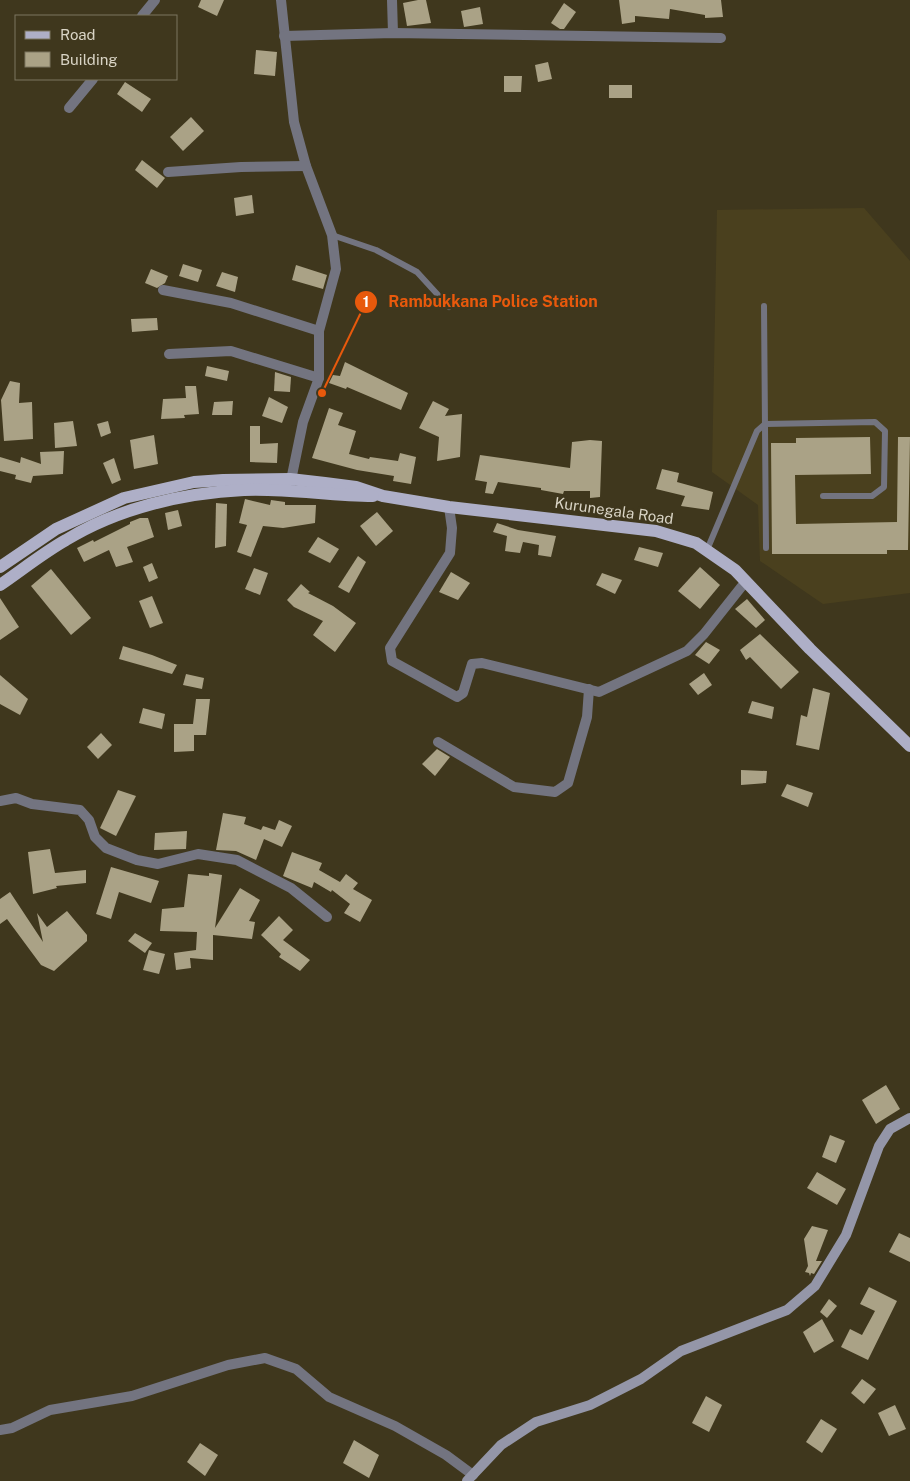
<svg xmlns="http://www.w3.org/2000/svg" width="910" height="1481" font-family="'Public Sans',sans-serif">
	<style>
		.built { fill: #4a401e }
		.building { fill: #aaa286 }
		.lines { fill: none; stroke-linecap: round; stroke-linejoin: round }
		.lane { stroke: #737480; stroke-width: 6 }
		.street { stroke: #737480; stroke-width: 10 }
		.secondary { stroke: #9496a8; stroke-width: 10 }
		.primary { stroke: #aeafc7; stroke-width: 12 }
		.labels { text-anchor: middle; stroke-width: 5; stroke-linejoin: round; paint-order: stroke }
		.street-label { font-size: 15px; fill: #d9d4c5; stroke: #3f371d }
		.leader { fill: none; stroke: #e8590c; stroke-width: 2 }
		.callout-dot { fill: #e8590c; stroke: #3f371d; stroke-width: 2 }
		.mark-label { font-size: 15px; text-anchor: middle; font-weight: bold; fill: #fff }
		.callout-label { font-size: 16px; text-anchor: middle; font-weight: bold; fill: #e8590c; stroke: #3f371d; stroke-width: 5; stroke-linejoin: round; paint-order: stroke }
	</style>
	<rect width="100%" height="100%" fill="#3f371d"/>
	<polygon class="built" points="864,208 910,261 910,593 823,604 760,561 758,505 712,472 717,210"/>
	<g class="building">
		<polygon points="201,0 224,0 217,16 198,7"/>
		<polygon points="418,0 426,0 431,23 407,26 403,3"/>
		<polygon points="619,0 721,0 723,17 705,18 705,15 670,9 669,19 635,16 635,22 622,24"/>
		<polygon points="564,3 576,12 564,29 560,29 551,23"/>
		<polygon points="480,7 483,24 464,27 461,11"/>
		<polygon points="256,50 277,52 275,76 254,74"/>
		<polygon points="548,62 552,79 538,82 535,65"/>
		<polygon points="504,76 522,76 521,92 504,92"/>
		<polygon points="125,82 151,99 142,112 117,94"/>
		<rect x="609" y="85" width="23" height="13"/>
		<polygon points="191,117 204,131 183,151 170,137"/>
		<polygon points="142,160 165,178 157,188 135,170"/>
		<polygon points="252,195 254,213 236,216 234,198"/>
		<polygon points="183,264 202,270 198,282 179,276"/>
		<polygon points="296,265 327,275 323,289 292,280"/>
		<polygon points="151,269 168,276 165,283 157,288 145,283"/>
		<polygon points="222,272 238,277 235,292 216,286"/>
		<polygon points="157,318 158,330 132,332 131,319"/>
		<polygon points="345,362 408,393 401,410 347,387 346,389 329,383 333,375 340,376"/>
		<polygon points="207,366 229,371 227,381 205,376"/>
		<polygon points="275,372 291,377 290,392 274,391"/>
		<polygon points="10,381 20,383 19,403 32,402 33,439 4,441 1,400"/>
		<polygon points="185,386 196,386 199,414 184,415 185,418 161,419 163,399 186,398"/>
		<polygon points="269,397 288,407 282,423 262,416"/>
		<polygon points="233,401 232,415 212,415 214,402"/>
		<polygon points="433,401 449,409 445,416 462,414 460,457 437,461 439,437 419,428"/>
		<polygon points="329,408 343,413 338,425 356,431 349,454 369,459 370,457 398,461 400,453 416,457 411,484 393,481 394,476 357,470 312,458"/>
		<polygon points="73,421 77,446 55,448 54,423"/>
		<polygon points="108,421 111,433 101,437 97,424"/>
		<polygon points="250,426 260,426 260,444 278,443 277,463 250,462"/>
		<polygon points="154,435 158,464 134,469 130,440"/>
		<polygon points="870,437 871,474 795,475 796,524 897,522 898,437 910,437 908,550 887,550 887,554 772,554 771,443 796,443 796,438"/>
		<polygon points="590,440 602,441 600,497 590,498 590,491 564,491 563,494 541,490 541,488 498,482 493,494 485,493 487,482 475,480 480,455 570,468 572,442"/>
		<polygon points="64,451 63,474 33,476 31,483 15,479 16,475 0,471 0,457 20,463 21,457 41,464 40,452"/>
		<polygon points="114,458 121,480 112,484 103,463"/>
		<polygon points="662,469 679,473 677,482 713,492 709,510 681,506 685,496 656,489"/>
		<polygon points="245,499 270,505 271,500 285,502 285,505 316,505 315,523 283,528 263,526 251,557 237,552 247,525 239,523"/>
		<polygon points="216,503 227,504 226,546 215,548"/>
		<polygon points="178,510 182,526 168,530 165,513"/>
		<polygon points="377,512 393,531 376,546 360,526"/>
		<polygon points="140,518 148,518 154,537 127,547 133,562 116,567 109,550 84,562 77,548 93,540 94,542 130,524 130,522"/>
		<polygon points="497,523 518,530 556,536 551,557 538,555 539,545 523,542 520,553 505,551 507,536 493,532"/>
		<polygon points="318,537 339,549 330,563 308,552"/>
		<polygon points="639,547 663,553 658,567 634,560"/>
		<polygon points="358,556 366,562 349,593 338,587"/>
		<polygon points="152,563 158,578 149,582 143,567"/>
		<polygon points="700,567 720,585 700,609 678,591"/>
		<polygon points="254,568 268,573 260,595 245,589"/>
		<polygon points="51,569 91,618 71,635 31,586"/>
		<polygon points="451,572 470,583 458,600 439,592"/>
		<polygon points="602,573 622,580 615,594 596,585"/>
		<polygon points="301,584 310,592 308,593 333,606 356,623 335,652 313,635 323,621 294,607 287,600"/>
		<polygon points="152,596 163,623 150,628 139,601"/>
		<polygon points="0,598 19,627 0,640"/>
		<polygon points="747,599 765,620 756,628 735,609"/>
		<polygon points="760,634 799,672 781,689 750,657 746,660 740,650"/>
		<polygon points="706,642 720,650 709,664 695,655"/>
		<polygon points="123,646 152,655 177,665 172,674 119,659"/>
		<polygon points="704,673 712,685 698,695 689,684"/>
		<polygon points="186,674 204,678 202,689 183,685"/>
		<polygon points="0,675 28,699 20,715 0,704"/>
		<polygon points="813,688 830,693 819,750 796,745 801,715 807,717"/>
		<polygon points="196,699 210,699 206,735 194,735 194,751 174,752 174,724 193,724"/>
		<polygon points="752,701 774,707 772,719 748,713"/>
		<polygon points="143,708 165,714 162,729 139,723"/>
		<polygon points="101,733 112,745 98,759 87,747"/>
		<polygon points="437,749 450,757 435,776 422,764"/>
		<polygon points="741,770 767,771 766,783 741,785"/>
		<polygon points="787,784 813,793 808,807 781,796"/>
		<polygon points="118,790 136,796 116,836 100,828"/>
		<polygon points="223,813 246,817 244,824 261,830 263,826 275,830 279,820 292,826 282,847 264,839 256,860 236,851 216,850"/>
		<polygon points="187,831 186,849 154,850 155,833"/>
		<polygon points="50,849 55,873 86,870 86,883 56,886 57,888 33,894 28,852"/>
		<polygon points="292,852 322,863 319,870 340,882 346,874 358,883 353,889 372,900 360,922 344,913 350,904 332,890 331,892 314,882 312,888 283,876"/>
		<polygon points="111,867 159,881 151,903 119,892 111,919 96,914"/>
		<polygon points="209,873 222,875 215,928 240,888 260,900 249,921 255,922 252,939 213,935 213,960 190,958 191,968 176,970 174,953 196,950 197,932 160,931 162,909 184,907 188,874 209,876"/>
		<polygon points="10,892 43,942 37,913 47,927 67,911 87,935 87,941 54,971 41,965 7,919 0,924 0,899"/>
		<polygon points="279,916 293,930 283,940 310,960 300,971 279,957 281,954 261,935"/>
		<polygon points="135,933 152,943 145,953 128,941"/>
		<polygon points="149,950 165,954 159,974 143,970"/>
		<polygon points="886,1085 900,1109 876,1124 862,1100"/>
		<polygon points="830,1135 845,1141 836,1163 822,1157"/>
		<polygon points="817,1172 846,1189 837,1205 807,1188"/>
		<polygon points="812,1226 828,1230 816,1261 822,1261 814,1274 811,1273 810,1276 809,1273 805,1272 808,1266 804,1239"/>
		<polygon points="899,1233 910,1238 910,1262 889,1252"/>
		<polygon points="869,1287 897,1301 868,1360 841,1347 850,1329 862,1335 875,1311 860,1304"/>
		<polygon points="829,1299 837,1306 827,1318 820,1312"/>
		<polygon points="822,1319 834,1341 814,1353 803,1332"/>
		<polygon points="862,1379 876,1389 864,1404 851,1393"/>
		<polygon points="706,1396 722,1405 709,1432 692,1423"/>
		<polygon points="895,1405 906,1429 889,1436 878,1413"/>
		<polygon points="821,1419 837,1429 822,1453 806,1442"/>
		<polygon points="354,1440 379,1455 369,1478 343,1463"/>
		<polygon points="200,1443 218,1455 205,1476 187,1462"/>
	</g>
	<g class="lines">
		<g class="lane">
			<polyline points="332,235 376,250 417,272 449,307"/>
			<polyline points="764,306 766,548"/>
			<polyline points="707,550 757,431 765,424 875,422 885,431 884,487 872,496 823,496"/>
		</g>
		<g class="street">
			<polyline points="281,0 294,122 306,166 332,235 336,269 319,331 319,378 303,422 290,485"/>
			<polyline points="392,0 393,33"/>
			<polyline points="142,16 155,0"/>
			<polyline points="284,36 393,33 721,38"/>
			<polyline points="69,108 93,79"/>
			<polyline points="168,172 241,167 306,166"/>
			<polyline points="163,290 231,303 319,331"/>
			<polyline points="169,354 231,351 319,378"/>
			<polyline points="449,507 452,528 450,553 390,648 392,661 457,697 463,693 472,664 482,663 599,692 687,651 704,634 746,581"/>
			<polyline points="438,742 514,787 555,792 568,783 587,717 589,689"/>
			<polyline points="0,801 16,798 32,804 80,810 89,820 95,837 106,848 137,860 158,864 198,854 237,860 291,888 327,917"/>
			<polyline points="0,1430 12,1428 50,1410 132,1396 228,1365 265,1358 296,1369 329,1397 395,1426 446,1455 473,1475"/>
		</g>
		<polyline class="secondary" points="467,1481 501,1445 536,1422 590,1405 641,1379 681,1351 787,1310 815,1286 846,1235 879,1146 890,1129 910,1118"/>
		<g class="primary">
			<polyline points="0,567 56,529 124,498 194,482 223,480 290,479 325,483 356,487 383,496 449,507 656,531 696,543 735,570 810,649 910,746"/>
			<path d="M0,585C22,570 43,553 66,540C118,508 183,493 244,490C287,488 330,496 373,496"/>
		</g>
	</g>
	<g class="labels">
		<g class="street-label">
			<text transform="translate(614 511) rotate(8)" y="5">Kurunegala Road</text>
		</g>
	</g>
	<path class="leader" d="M322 393L366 302"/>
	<g class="callout-dot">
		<circle cx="322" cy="393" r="5"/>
		<circle cx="366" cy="302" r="12"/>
	</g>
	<g class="mark-label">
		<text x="366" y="307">1</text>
	</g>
	<g class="callout-label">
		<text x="493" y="307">Rambukkana Police Station</text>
	</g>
	<rect x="15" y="15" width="162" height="65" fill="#3f371d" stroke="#7d7660"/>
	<rect x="25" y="31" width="25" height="8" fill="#aeafc7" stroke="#7d7660"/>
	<text x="60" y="40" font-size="15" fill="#d9d4c5">Road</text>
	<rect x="25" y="52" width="25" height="15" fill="#aaa286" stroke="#7d7660"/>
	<text x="60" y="65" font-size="15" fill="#d9d4c5">Building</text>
</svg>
